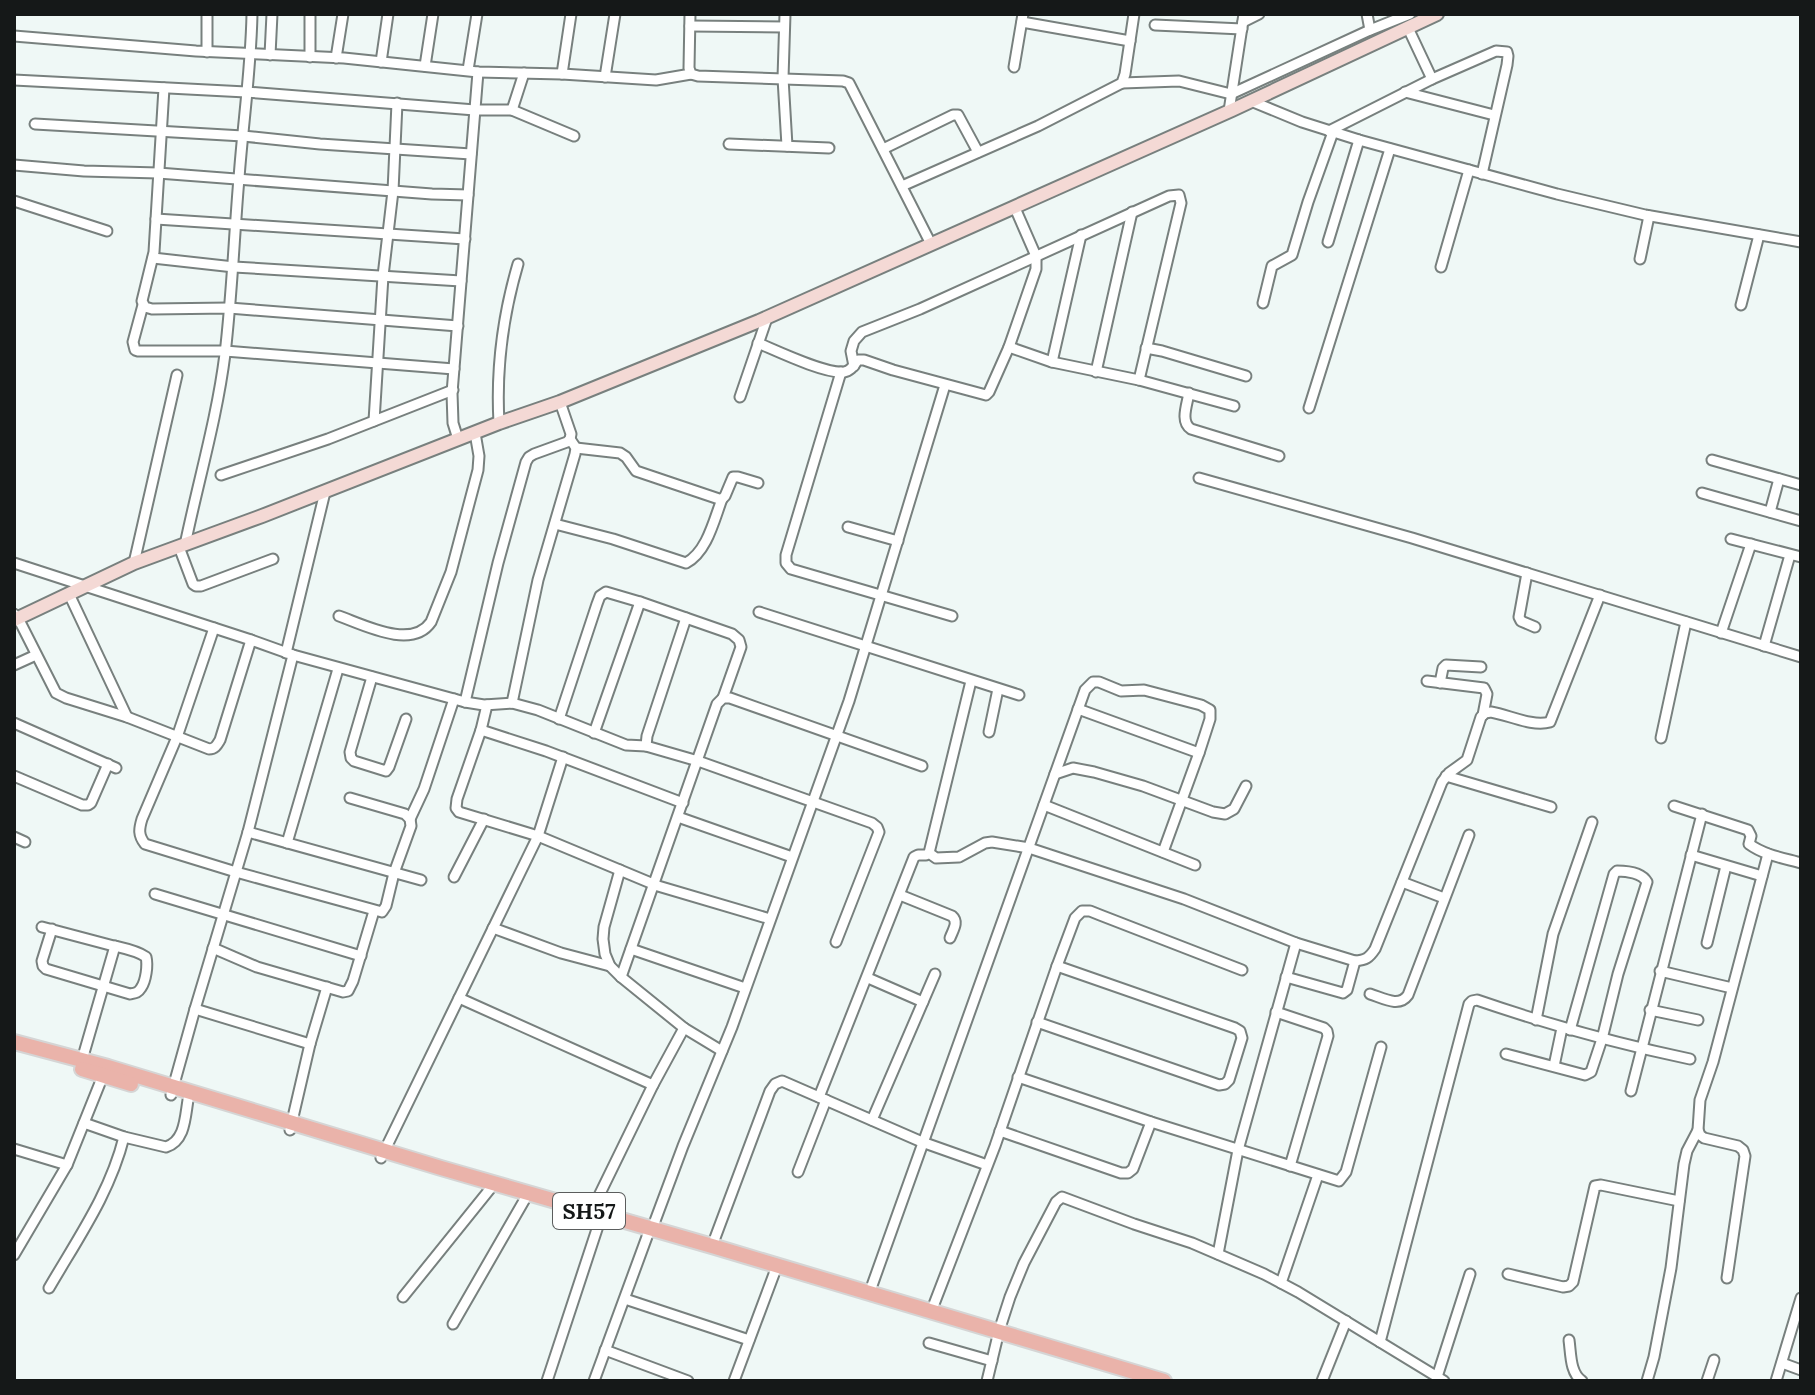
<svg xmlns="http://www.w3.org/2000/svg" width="1815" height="1395" font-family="Lora,serif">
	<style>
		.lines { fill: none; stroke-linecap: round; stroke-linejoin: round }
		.street-casing { stroke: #78807e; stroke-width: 13 }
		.secondary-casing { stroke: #78807e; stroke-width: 16 }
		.primary-casing { stroke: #d5d5d5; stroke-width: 18 }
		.street { stroke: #fff; stroke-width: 9 }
		.secondary { stroke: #f4d9d5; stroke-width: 12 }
		.primary { stroke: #eab3aa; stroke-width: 14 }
		.labels { text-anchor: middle; stroke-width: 7; stroke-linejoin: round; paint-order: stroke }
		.shield { fill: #fff; stroke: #5b5d5d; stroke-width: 2 }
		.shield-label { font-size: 22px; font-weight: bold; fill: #151818 }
	</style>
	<rect width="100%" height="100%" fill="#eff8f6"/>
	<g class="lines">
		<g class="street-casing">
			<g id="street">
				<polyline points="690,14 689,68 691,74 698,76 843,81 849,83 931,244"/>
				<polyline points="785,14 783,78 787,146"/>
				<polyline points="1367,14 1370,30"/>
				<polyline points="1022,22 1130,41"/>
				<polyline points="1243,22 1259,14"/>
				<polyline points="1155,25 1242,29"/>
				<polyline points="690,26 784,27"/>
				<polyline points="1408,28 1432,79"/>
				<polyline points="14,36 196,51 344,58 478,72 562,74 656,80 691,74"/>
				<polyline points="207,52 207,14"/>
				<polyline points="270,55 272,14"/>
				<polyline points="310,57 310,14"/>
				<polyline points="336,58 343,14"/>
				<polyline points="381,62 388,14"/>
				<polyline points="425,66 433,14"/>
				<polyline points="1014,67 1023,14"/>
				<polyline points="468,70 477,14"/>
				<polyline points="562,74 571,14"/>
				<polyline points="605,77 615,14"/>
				<polyline points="14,80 246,92 475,110 512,110 574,136"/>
				<polyline points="1122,83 1179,81 1231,94 1370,30 1410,14"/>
				<polyline points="164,88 154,252 142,301 145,307 152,309 229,308 458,326"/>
				<polyline points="1405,92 1494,115"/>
				<polyline points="1251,101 1302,122 1359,140 1557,194 1645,215 1801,242"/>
				<polyline points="512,110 524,73"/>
				<polyline points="1229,111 1244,14"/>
				<polyline points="35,124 243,136 320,144 471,154"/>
				<polyline points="1329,131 1432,79 1496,51 1507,52 1508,56 1507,65 1482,174"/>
				<polyline points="729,144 829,148"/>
				<polyline points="883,149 953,115 958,115 978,152"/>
				<polyline points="14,165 84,171 158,173 432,194 468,195"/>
				<polyline points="902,186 1038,126 1122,83 1125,74 1134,14"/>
				<polyline points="14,201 107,231"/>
				<polyline points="156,219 465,239"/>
				<polyline points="1328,242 1359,140"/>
				<polyline points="153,258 234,267 461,281"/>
				<polyline points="1640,259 1649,216"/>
				<polyline points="1441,267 1469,170"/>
				<polyline points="1263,303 1272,266 1292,255 1308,202 1333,132"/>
				<polyline points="143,305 133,342 135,350 138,351 225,351 454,369"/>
				<polyline points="1741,305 1759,235"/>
				<path d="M758,343C777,351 825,374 844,372C851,371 854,365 858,360H864L893,370L986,395L989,392L1009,347L1036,269V256L1015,208"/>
				<polyline points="1009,347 1052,362 1139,380 1234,406"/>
				<polyline points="1146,348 1162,351 1246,376"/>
				<polyline points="1052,362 1081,235"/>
				<polyline points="854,366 851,351 854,341 862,332 920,309 1169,196 1179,195 1181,203 1139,380"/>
				<polyline points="841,372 786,555 786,563 791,569 952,616"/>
				<polyline points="1096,372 1132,212"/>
				<path d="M1189,393C1187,405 1180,422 1191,429L1279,456"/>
				<polyline points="740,397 767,318"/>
				<polyline points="1309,408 1390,149"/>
				<polyline points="374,421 383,276 393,191 397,103"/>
				<path d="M499,423C496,370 503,315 518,264"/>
				<polyline points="458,439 453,423 452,393 478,72"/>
				<polyline points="576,448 620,453 626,457 636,471 719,499 722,499 725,496 733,477 738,477 758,483"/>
				<polyline points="1712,460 1801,485"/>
				<polyline points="221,475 328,439 453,390"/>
				<polyline points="1199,478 1412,538 1801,657"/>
				<polyline points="1702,493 1801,521"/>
				<polyline points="1770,512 1779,479"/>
				<path d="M555,524L613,539L686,563C707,552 714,520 722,499"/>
				<polyline points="848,527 898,541"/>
				<polyline points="1731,539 1801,557"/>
				<path d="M185,545C198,482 217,418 225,354C232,295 234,237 239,178C243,123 251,69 252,14"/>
				<polyline points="179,547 193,584 196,586 201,586 273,559"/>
				<polyline points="14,563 251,640 293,655 465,702 484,705 512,703 538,710 626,745 646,746 698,761 872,823 877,827 879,832 836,942"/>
				<polyline points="134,563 177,375"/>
				<polyline points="1527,573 1519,617 1521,621 1535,627"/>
				<polyline points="69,594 127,717"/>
				<polyline points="759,612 1019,695"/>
				<path d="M14,614L18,618L56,693L66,698L127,717L209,749C215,749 217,745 220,740L251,640"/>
				<path d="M339,616C364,625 412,650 431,622L451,572L478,470L479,456L475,433"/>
				<path d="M214,628L177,737L142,819C139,829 138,835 145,844L236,872L382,912L386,906L394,873L411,826L410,819L405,814L350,798"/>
				<polyline points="1721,633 1751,544"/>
				<polyline points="1764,646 1790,555"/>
				<polyline points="286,653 325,492"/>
				<polyline points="14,665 36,655"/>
				<polyline points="372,677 350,752 351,758 354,761 386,771 389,767 406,719"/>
				<polyline points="1427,681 1484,688 1487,694 1483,715"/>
				<polyline points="1440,683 1443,668 1446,665 1481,667"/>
				<polyline points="465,702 498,563 526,462 529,457 534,454 567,442 570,439 571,434 560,402"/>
				<polyline points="512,703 538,580 575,454 576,448 570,439"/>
				<polyline points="487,705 481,730 457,799 456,808 459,812 538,836 658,886 770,919"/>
				<polyline points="1078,709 1199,753"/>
				<polyline points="559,719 597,604 600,596 606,592 640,602 732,634 739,640 741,647 723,698"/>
				<polyline points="14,723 116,768"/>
				<polyline points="481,730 546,751 683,803"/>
				<polyline points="989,732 998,689"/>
				<polyline points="594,733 640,602"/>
				<polyline points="1661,738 1686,622"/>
				<polyline points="646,746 647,736 686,618"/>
				<polyline points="1055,774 1073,768 1094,772 1143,786 1213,812 1225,814 1234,809 1246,786"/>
				<polyline points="14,776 82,805 88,805 91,803 108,764"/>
				<polyline points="1446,776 1551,807"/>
				<polyline points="1044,805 1195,865"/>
				<path d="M1674,806L1748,830L1751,836L1749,844C1764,855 1783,858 1801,863"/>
				<polyline points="678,817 792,857"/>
				<polyline points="410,819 424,789 454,699"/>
				<polyline points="248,832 421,880"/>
				<polyline points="14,837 25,842"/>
				<polyline points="287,843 338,669"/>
				<path d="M929,853L936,858L959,857L985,843L992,842L1029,848L1184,899L1296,943L1355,961C1366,960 1369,958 1375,949L1442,782L1449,773L1467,760L1481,717L1485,713L1491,712C1509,715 1532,727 1550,722L1600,595"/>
				<polyline points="1691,855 1762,876"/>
				<polyline points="620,870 604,927 603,939 605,954 610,966 621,977 684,1028 722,1051"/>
				<polyline points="454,877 484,819"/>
				<polyline points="1402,882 1444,898"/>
				<polyline points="155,894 361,956"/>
				<path d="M900,895L952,916C959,922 953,930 950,938"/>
				<path d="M42,927C65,933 87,939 110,945C122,948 136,950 146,957C148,965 146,981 141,988C138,993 135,993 130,994L46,969L43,966L42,961L52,929"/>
				<polyline points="493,928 561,953 610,966"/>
				<polyline points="1707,943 1726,866"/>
				<polyline points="213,948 257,967 343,992 348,991 353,981 374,911"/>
				<polyline points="631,949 745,988"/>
				<polyline points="1660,971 1732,988"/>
				<polyline points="621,977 717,704 723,698 730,698 922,766"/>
				<polyline points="1286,977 1343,993 1347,990 1355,961"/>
				<polyline points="868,978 923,1002"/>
				<path d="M1370,994C1383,998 1399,1008 1408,995L1469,835"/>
				<polyline points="459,998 653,1085"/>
				<polyline points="195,1009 310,1044"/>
				<polyline points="1650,1010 1698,1020"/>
				<polyline points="1276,1012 1324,1028 1327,1031 1328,1036 1290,1166"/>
				<polyline points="1536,1020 1553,934 1592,822"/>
				<polyline points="1037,1022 1219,1085 1225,1084 1229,1080 1242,1038 1240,1031 1235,1028 1057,966"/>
				<path d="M1506,1054L1585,1075L1591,1072L1602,1039L1618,974L1647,882C1642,873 1627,871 1617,871L1614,874L1570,1030"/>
				<polyline points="82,1060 115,946"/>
				<polyline points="1554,1066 1562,1028"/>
				<polyline points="1018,1077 1151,1122 1339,1181 1346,1172 1381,1047"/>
				<polyline points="1631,1091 1702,814"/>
				<polyline points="171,1095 195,1009 248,832 293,655"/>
				<polyline points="819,1097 914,857 918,855 926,855 929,853 971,681"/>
				<polyline points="872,1120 935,974"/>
				<path d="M84,1123L124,1137L166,1147C185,1141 185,1118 188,1100"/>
				<polyline points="290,1130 310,1044 327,987"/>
				<polyline points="1000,1131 1121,1173 1128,1173 1133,1169 1151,1122"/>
				<polyline points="14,1149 67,1165"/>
				<polyline points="381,1158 538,836 563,757"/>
				<polyline points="798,1172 826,1100"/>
				<polyline points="591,1212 653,1085 684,1028"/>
				<polyline points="712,1246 770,1091 775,1084 782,1081 922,1142 987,1165"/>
				<polyline points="1218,1254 1238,1150 1296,943"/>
				<polyline points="14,1255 67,1165 104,1073"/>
				<polyline points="1508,1274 1563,1287 1569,1286 1573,1282 1595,1186 1601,1185 1679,1201"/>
				<polyline points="1727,1278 1745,1156 1743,1150 1738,1146 1704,1138 1700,1135 1698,1130 1700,1100 1713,1062 1768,854"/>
				<polyline points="1281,1283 1318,1175"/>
				<path d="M49,1288C78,1238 110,1193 124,1137"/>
				<polyline points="869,1294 1085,690 1093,682 1099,682 1121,691 1144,690 1201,705 1210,710 1210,719 1199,753 1163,852"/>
				<polyline points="403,1297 490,1189"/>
				<polyline points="625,1299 749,1340"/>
				<polyline points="931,1312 995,1146 1057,966 1075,918 1082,911 1090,911 1100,915 1242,970"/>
				<polyline points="453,1324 525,1199"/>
				<path d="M1569,1340C1571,1354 1570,1373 1582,1381"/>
				<path d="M1380,1342L1469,1004L1472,1001L1477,1000C1547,1024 1618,1044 1690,1059"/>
				<polyline points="929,1343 992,1361"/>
				<polyline points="605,1350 688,1381"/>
				<polyline points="1782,1363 1801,1370"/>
				<polyline points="1437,1377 1470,1274"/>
				<polyline points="547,1381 600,1220"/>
				<polyline points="594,1381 648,1234 652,1229 683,1146 732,1027 849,701 945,385"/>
				<polyline points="734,1381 777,1266"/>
				<polyline points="987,1381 999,1331 1010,1297 1024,1263 1056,1202 1062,1197 1134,1224 1192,1243 1264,1274 1298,1292 1444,1381"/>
				<polyline points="1322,1381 1346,1321"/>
				<polyline points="1647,1381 1654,1357 1671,1268 1684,1164 1687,1151 1698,1130"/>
				<polyline points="1707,1381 1714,1360"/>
				<polyline points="1776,1381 1801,1298"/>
			</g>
		</g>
		<g class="secondary-casing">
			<polyline id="secondary" points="14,620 134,563 262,516 499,423 560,402 759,321 1232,110 1437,14"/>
		</g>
		<g class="primary-casing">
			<g id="primary">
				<polyline points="14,1042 108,1067 441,1168 712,1246 1164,1381"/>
				<polyline points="82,1069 131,1084"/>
			</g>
		</g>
		<use href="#street" class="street"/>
		<use href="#secondary" class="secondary"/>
		<use href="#primary" class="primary"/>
	</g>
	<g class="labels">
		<rect class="shield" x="553" y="1193" width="72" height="36" rx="6"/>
		<g class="shield-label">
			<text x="589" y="1219">SH57</text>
		</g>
	</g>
	<rect width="1815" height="1395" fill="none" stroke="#151818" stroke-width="32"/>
</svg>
